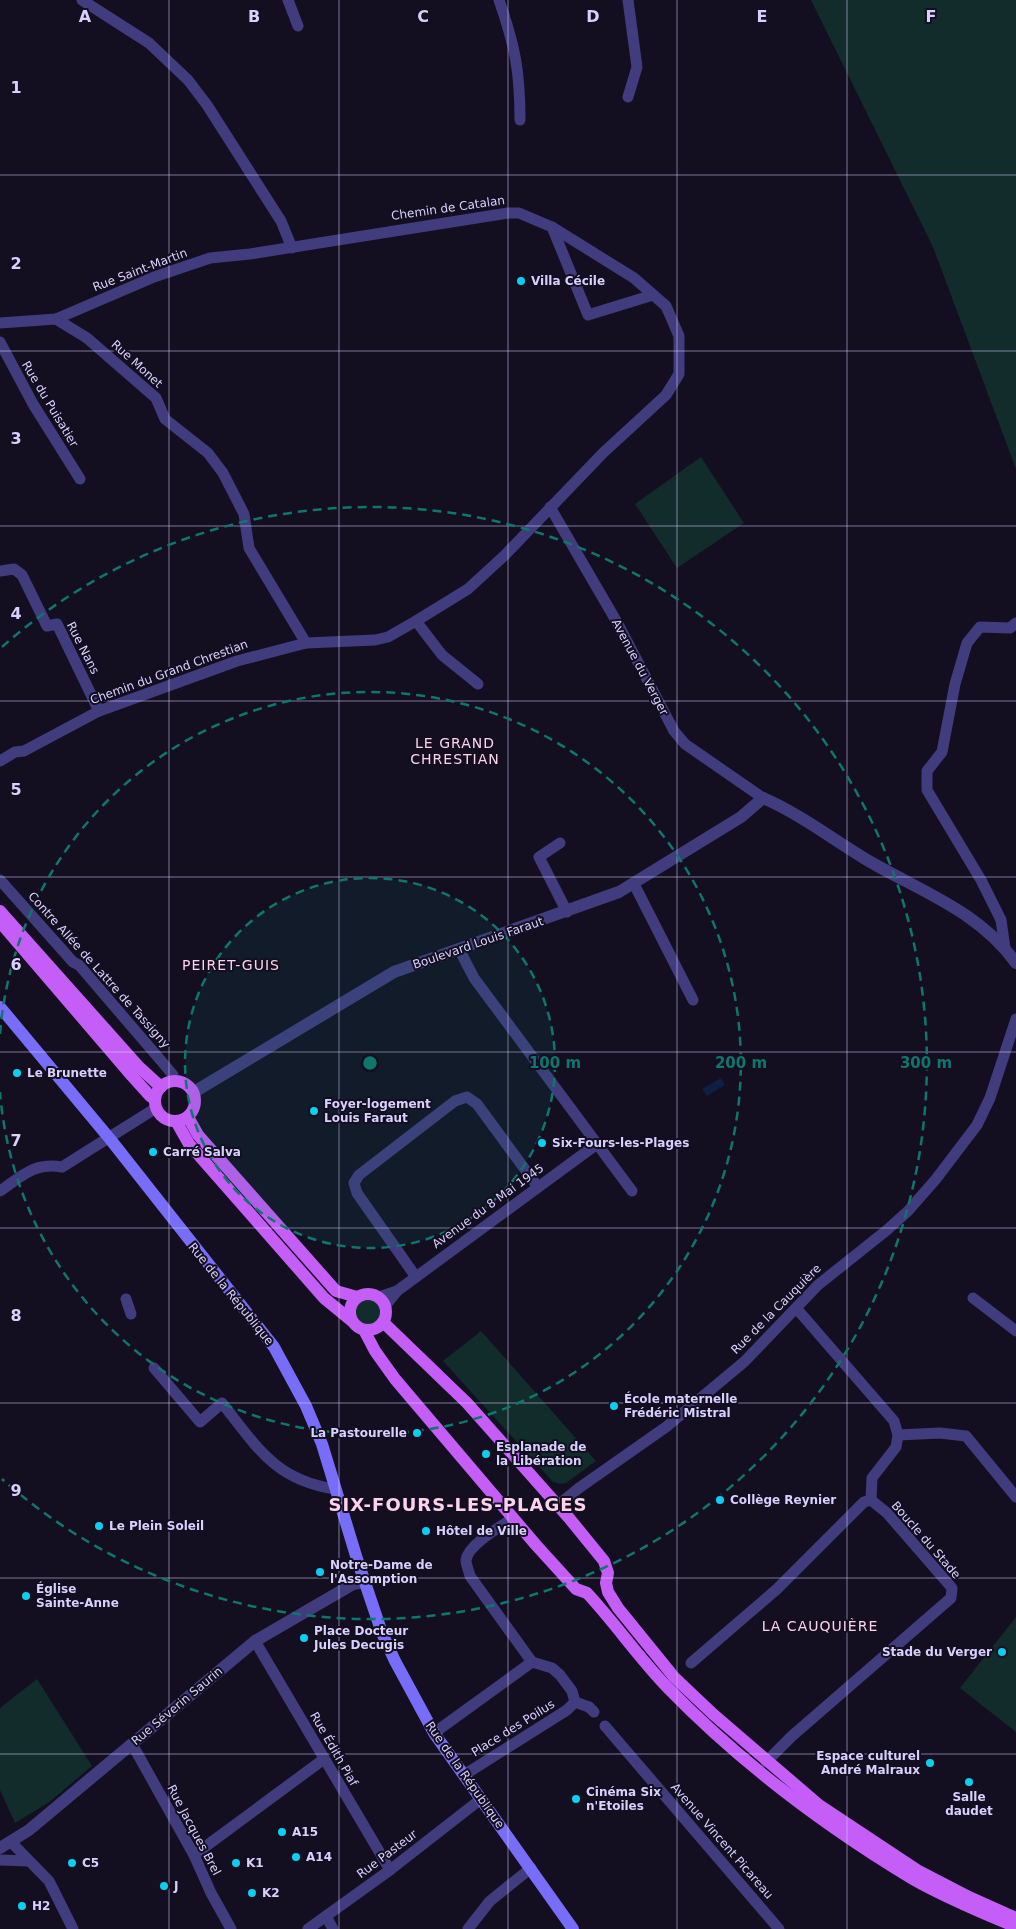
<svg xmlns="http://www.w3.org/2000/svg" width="1016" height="1929" font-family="'DejaVu Sans',sans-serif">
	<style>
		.green { fill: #122b2b }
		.water { fill: #0e1f41 }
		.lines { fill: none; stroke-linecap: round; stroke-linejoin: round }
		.minor { stroke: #413c7e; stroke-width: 11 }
		.tertiary { stroke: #413c7e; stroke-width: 12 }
		.secondary { stroke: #776df8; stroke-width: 12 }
		.primary { stroke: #c45ef7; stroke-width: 12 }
		.grid { fill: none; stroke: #d8d1fd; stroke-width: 1; stroke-opacity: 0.55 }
		.ring { fill: none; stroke: #0f766e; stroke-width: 2.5; stroke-dasharray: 9 6 }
		.poi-dot { fill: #0cceee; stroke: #130f21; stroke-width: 2 }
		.labels { text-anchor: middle; stroke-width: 4; stroke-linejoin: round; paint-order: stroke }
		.street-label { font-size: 12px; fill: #d8d1fd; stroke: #130f21 }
		.poi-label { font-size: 12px; font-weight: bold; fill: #d8d1fd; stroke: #130f21; text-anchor: start }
		.neighbourhood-label { font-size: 14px; letter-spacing: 1px; fill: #fdd3ec; stroke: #130f21 }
		.district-label { font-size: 18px; font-weight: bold; letter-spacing: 1px; fill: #fdd3ec; stroke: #130f21 }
		.grid-label { font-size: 16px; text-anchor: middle; font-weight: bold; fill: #d8d1fd; stroke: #130f21; stroke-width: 4; stroke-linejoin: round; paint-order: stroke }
		.centre { fill: #0f766e; stroke: #130f21; stroke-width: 2.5 }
		.ring-label { font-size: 15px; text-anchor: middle; font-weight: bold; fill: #0f766e; stroke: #130f21; stroke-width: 4; stroke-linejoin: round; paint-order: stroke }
	</style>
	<rect width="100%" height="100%" fill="#130f21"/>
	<g class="green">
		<polygon points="811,0 1016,0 1016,469 933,247"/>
		<polygon points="701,457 744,523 677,568 635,504"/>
		<circle cx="368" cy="1312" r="18"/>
		<polygon points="481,1331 596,1461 566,1483 560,1484 553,1482 443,1361"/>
		<polygon points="1016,1617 1016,1732 960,1688"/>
		<polygon points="37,1679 92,1766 48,1803 15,1823 0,1790 0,1708"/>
	</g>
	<polygon class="water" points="721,1078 725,1085 707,1096 702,1089"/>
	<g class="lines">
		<g class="minor">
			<polyline points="82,0 149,43 188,80 207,105 281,221 292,248"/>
			<polyline points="288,0 298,26"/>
			<path d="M499,0C515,46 520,71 520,120"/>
			<polyline points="628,0 637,67 628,97"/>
			<polyline points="552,227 588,315 653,295"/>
			<polyline points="56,319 87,338 156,398 165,419 208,453 223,473 244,514 249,548 306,643"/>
			<polyline points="0,323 56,319 154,277 210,258 250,254 508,213 519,213 552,227 634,278 666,306 679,336 679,374 666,395 603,453 505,555 468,589 416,621 388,637 375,640 306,643 237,661 99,711 24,751 15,752 0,761"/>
			<polyline points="0,342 33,404 80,479"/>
			<polyline points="550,507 618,624 674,731 685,744 763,798"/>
			<polyline points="0,571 14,569 22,575 47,626 57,624 99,711"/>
			<polyline points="416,621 442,655 478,684"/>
			<polyline points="560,843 539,857 567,912"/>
			<polyline points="0,880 73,962 79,965 163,1063 173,1075 173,1080"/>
			<polyline points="634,884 693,1000"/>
			<polyline points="1005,948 1001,920 981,880 927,790 927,771 942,752 955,684 967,643 980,627 1010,628 1016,623"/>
			<polyline points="459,949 474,978 632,1191"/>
			<path d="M0,1191C22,1176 34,1162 62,1167L156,1108"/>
			<polyline points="416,1277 357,1193 354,1183 359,1175 455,1101 467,1097 477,1104 538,1187"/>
			<polyline points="379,1297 397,1291"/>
			<polyline points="973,1298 1016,1331"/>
			<polyline points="126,1299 131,1314"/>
			<polyline points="385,1306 397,1291 597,1144"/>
			<polyline points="797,1309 894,1421 898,1435 940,1433 966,1436 1016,1497"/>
			<path d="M154,1368L200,1422L222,1403C257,1447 275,1480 335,1489"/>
			<polyline points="871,1500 872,1478 896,1447 898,1435"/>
			<polyline points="557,1506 579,1488 666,1427 744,1362 818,1285 887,1230 908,1211 936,1179 977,1125 990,1098 1016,1019"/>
			<path d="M513,1518C500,1527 468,1545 466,1560C466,1565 469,1571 470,1576L532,1662L552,1668L560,1675L572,1691L575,1702L589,1707L594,1712"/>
			<polyline points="255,1641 390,1870"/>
			<polyline points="691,1663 777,1589 864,1502 871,1500 887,1513 952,1588 951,1598 792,1736 766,1762"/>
			<polyline points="605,1726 779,1929"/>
			<polyline points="434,1733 532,1662"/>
			<polyline points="132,1744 194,1855 211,1893 231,1929"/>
			<polyline points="464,1775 567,1710 575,1702"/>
			<polyline points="11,1842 49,1881 73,1929"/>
			<polyline points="194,1855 324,1759"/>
			<polyline points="0,1860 28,1861"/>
			<polyline points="326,1916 333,1929"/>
			<polyline points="308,1929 390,1870 481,1799"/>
			<polyline points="468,1929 490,1901 531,1868"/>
		</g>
		<g class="tertiary">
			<path d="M763,798C800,814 832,839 867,860C920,891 979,911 1016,963"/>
			<polyline points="194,1092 394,972 619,892 741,817 763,798"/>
			<polyline points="0,1848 29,1830 255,1641 353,1584 365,1582"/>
		</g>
		<polyline class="secondary" points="0,1007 110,1139 274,1347 306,1406 322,1444 357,1559 382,1633 395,1661 434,1733 573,1929"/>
		<g class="primary">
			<polyline points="0,911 139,1067 161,1087"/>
			<polyline points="0,922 132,1076 150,1096 155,1099"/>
			<circle cx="175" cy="1101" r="20"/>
			<polyline points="188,1117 198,1135 336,1291 357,1297"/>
			<polyline points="176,1121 189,1144 324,1298 352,1321"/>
			<circle cx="368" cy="1312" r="18"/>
			<polyline points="383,1322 467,1403 569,1518 604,1561 608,1573 606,1583 608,1592 618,1608 674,1677 713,1714 819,1805 917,1870 969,1897 1016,1918"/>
			<path d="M364,1330L375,1351L395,1379L536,1545L576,1589L587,1593C615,1623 639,1658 668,1688C740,1762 825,1826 913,1879C946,1898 981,1912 1016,1927"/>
		</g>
	</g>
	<path class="grid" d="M169,0V1929M339,0V1929M508,0V1929M677,0V1929M847,0V1929M0,175H1016M0,351H1016M0,526H1016M0,701H1016M0,877H1016M0,1052H1016M0,1228H1016M0,1403H1016M0,1578H1016M0,1754H1016"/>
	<circle cx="370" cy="1063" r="185" fill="#0f766e" fill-opacity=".12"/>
	<g class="ring">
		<circle cx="370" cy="1063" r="185"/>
		<path d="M0 1034A371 371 0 1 1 0 1092"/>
		<path d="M2 647A556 556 0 1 1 2 1479"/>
	</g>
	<g class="poi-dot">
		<circle cx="521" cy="281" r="5"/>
		<circle cx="17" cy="1073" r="5"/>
		<circle cx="314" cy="1111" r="5"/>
		<circle cx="542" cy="1143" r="5"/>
		<circle cx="153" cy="1152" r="5"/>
		<circle cx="614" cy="1406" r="5"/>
		<circle cx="417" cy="1433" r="5"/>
		<circle cx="486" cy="1454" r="5"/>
		<circle cx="720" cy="1500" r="5"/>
		<circle cx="99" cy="1526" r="5"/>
		<circle cx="426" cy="1531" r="5"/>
		<circle cx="320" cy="1572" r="5"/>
		<circle cx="26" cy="1596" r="5"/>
		<circle cx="304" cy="1638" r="5"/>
		<circle cx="1002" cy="1652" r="5"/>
		<circle cx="930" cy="1763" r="5"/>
		<circle cx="969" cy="1782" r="5"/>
		<circle cx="576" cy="1799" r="5"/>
		<circle cx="282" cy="1832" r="5"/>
		<circle cx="296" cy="1857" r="5"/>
		<circle cx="72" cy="1863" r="5"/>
		<circle cx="236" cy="1863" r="5"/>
		<circle cx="164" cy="1886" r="5"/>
		<circle cx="252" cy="1893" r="5"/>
		<circle cx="22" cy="1906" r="5"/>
	</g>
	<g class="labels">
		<g class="street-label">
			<text transform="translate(448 208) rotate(-8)" y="4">Chemin de Catalan</text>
			<text transform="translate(140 270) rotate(-21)" y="4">Rue Saint-Martin</text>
			<text transform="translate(137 364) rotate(42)" y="4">Rue Monet</text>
			<text transform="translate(50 404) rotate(59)" y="4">Rue du Puisatier</text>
			<text transform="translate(83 648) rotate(63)" y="4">Rue Nans</text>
			<text transform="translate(640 667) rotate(62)" y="4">Avenue du Verger</text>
			<text transform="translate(169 672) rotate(-20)" y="4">Chemin du Grand Chrestian</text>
			<text transform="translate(478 943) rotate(-19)" y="4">Boulevard Louis Faraut</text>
			<text transform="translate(99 970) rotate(48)" y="4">Contre Allée de Lattre de Tassigny</text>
			<text transform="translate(488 1206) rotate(-36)" y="4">Avenue du 8 Mai 1945</text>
			<text transform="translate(231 1294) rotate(51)" y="4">Rue de la République</text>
			<text transform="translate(776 1309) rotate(-45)" y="4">Rue de la Cauquière</text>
			<text transform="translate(926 1540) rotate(49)" y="4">Boucle du Stade</text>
			<text transform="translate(177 1706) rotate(-40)" y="4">Rue Séverin Saurin</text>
			<text transform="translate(513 1728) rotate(-32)" y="4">Place des Poilus</text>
			<text transform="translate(334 1749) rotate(60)" y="4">Rue Édith Piaf</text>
			<text transform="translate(465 1775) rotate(55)" y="4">Rue de la République</text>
			<text transform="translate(194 1830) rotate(62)" y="4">Rue Jacques Brel</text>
			<text transform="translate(722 1841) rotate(49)" y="4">Avenue Vincent Picareau</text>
			<text transform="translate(387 1854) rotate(-37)" y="4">Rue Pasteur</text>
		</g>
		<g class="poi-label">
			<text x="531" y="285">Villa Cécile</text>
			<text x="27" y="1077">Le Brunette</text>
			<text x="324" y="1108">Foyer-logement<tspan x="324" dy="14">Louis Faraut</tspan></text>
			<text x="552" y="1147">Six-Fours-les-Plages</text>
			<text x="163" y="1156">Carré Salva</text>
			<text x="624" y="1403">École maternelle<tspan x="624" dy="14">Frédéric Mistral</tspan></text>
			<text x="407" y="1437" text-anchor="end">La Pastourelle</text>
			<text x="496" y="1451">Esplanade de<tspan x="496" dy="14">la Libération</tspan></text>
			<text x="730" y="1504">Collège Reynier</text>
			<text x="109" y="1530">Le Plein Soleil</text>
			<text x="436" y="1535">Hôtel de Ville</text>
			<text x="330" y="1569">Notre-Dame de<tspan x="330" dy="14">l'Assomption</tspan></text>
			<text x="36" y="1593">Église<tspan x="36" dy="14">Sainte-Anne</tspan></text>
			<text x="314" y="1635">Place Docteur<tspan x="314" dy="14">Jules Decugis</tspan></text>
			<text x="992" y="1656" text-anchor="end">Stade du Verger</text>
			<text x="920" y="1760" text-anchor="end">Espace culturel<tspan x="920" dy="14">André Malraux</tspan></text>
			<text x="586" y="1796">Cinéma Six<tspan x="586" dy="14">n'Etoiles</tspan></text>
			<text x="969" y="1801" text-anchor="middle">Salle<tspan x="969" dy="14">daudet</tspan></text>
			<text x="292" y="1836">A15</text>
			<text x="306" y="1861">A14</text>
			<text x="82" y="1867">C5</text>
			<text x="246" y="1867">K1</text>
			<text x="174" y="1890">J</text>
			<text x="262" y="1897">K2</text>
			<text x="32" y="1910">H2</text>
		</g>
		<g class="neighbourhood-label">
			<text x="455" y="748">LE GRAND<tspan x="455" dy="16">CHRESTIAN</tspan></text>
			<text x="231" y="970">PEIRET-GUIS</text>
			<text x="820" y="1631">LA CAUQUIÈRE</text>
		</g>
		<g class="district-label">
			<text x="458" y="1511">SIX-FOURS-LES-PLAGES</text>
		</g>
	</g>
	<g class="grid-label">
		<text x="85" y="22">A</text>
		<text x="254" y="22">B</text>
		<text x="423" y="22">C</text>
		<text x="593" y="22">D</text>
		<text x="762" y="22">E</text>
		<text x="931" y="22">F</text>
		<text x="16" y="93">1</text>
		<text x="16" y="269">2</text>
		<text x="16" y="444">3</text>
		<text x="16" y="619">4</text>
		<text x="16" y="795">5</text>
		<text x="16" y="970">6</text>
		<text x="16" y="1146">7</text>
		<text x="16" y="1321">8</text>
		<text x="16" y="1496">9</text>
	</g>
	<circle cx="370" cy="1063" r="8" class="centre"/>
	<g class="ring-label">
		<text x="555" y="1068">100 m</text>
		<text x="741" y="1068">200 m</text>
		<text x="926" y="1068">300 m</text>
	</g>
</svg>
